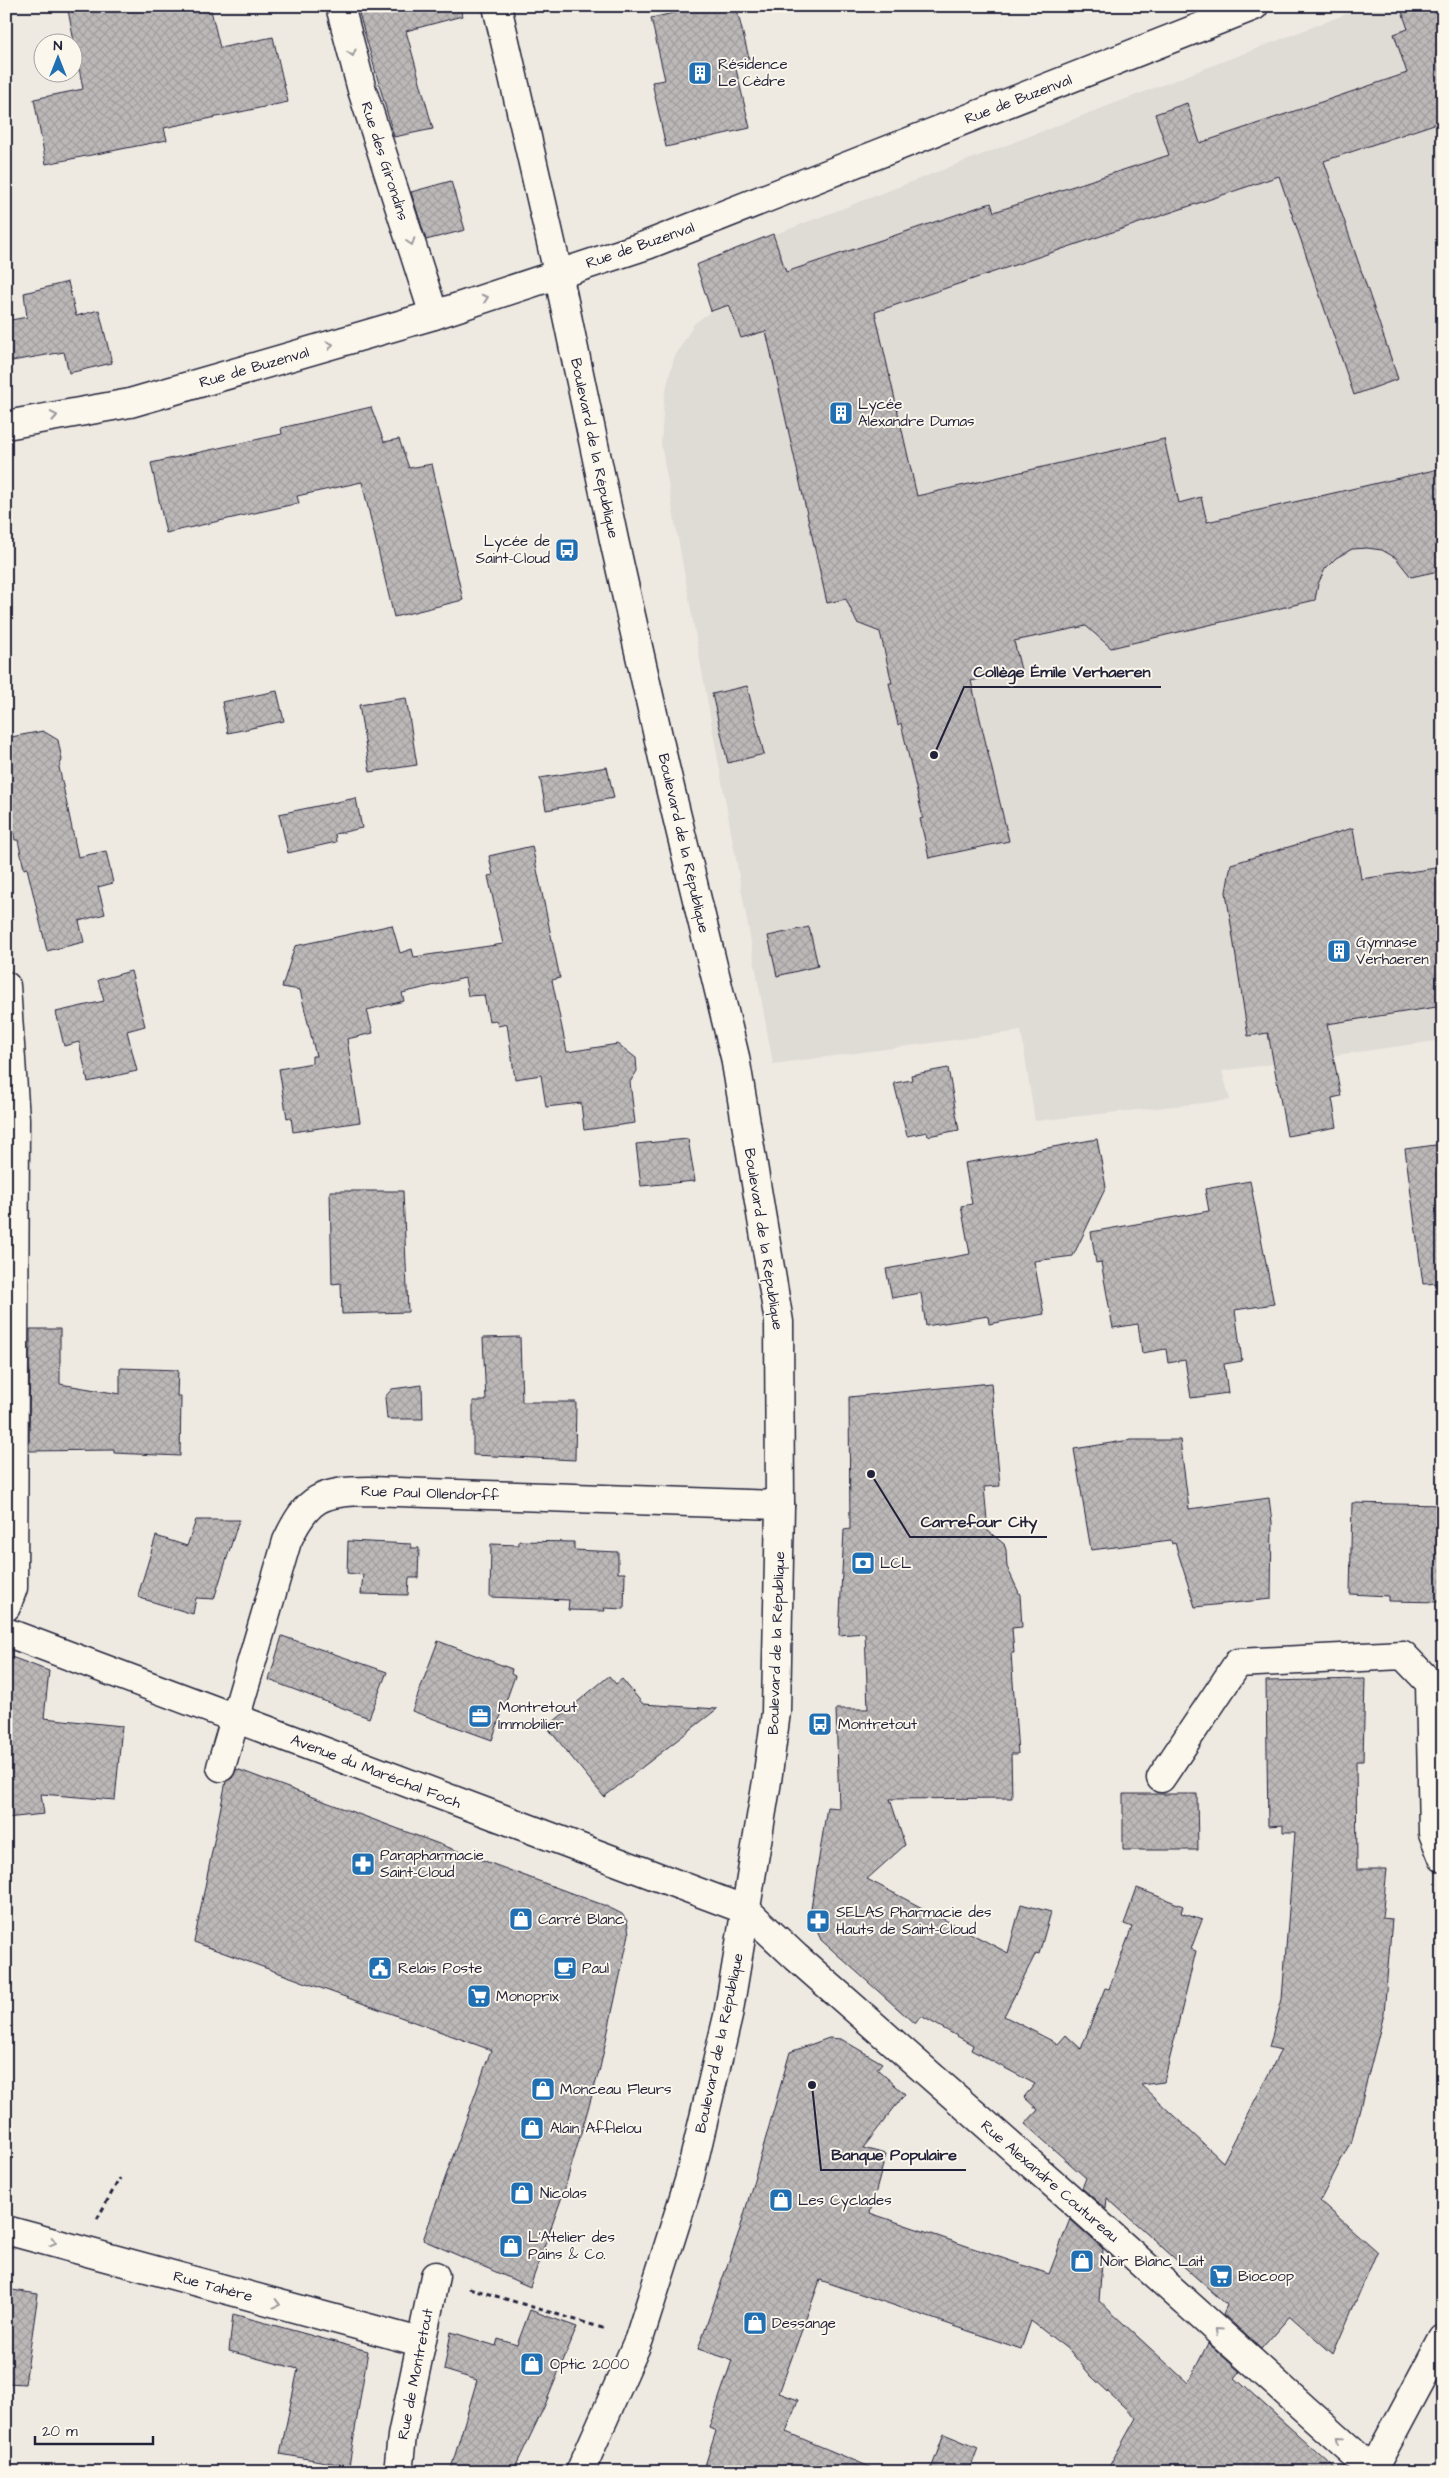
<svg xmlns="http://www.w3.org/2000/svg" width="1449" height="2478" font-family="'Architects Daughter',sans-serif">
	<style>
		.built { fill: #dfdbd5 }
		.building { fill: url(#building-cross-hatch); stroke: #22223b }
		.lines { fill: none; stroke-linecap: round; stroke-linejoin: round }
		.minor-casing { stroke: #22223b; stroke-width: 31 }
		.major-casing { stroke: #22223b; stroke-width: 31 }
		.path { stroke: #22223b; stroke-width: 3; stroke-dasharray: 5 4; stroke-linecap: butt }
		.minor { stroke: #fbf7ec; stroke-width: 28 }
		.major { stroke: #fbf7ec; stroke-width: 28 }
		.oneway { stroke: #99979c }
		.labels { text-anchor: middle; stroke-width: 4; stroke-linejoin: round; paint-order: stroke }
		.poi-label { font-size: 15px; fill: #22223b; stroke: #fbf7ec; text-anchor: start }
		.street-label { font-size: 15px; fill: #22223b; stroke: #fbf7ec }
		.leader { fill: none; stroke: #22223b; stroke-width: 2 }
		.callout-dot { fill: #22223b; stroke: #fbf7ec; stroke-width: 2 }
		.callout-label { font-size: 16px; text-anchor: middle; font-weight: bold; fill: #22223b; stroke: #fbf7ec; stroke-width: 4; stroke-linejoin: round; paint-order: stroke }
	</style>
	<defs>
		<pattern id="building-cross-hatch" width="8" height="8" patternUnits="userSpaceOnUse" patternTransform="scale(1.25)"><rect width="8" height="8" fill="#bcb8b8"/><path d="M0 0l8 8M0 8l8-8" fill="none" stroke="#a19e9f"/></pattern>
	</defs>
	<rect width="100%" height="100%" fill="#eeeae2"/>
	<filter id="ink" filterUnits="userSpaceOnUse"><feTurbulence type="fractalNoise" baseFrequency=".02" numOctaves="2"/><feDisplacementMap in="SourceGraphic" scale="10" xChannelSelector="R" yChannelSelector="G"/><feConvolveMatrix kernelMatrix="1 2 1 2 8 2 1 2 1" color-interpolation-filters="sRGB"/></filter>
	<g filter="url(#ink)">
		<polygon class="built" points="1367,6 1443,6 1443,1040 1222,1071 1230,1100 1035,1121 1021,1031 773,1064 661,444 664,398 674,358 694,324 711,311 696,265"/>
		<g class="building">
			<polygon points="87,6 210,6 220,48 273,37 288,102 164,128 167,140 46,164 34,99 83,89 68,10"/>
			<polygon points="357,6 460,6 462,16 406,31 433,129 394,137"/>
			<polygon points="677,6 736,6 750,62 735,65 750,128 666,147 652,82 665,80 651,18 678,12"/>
			<polygon points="1400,6 1443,6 1443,121 1324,161 1398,379 1354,395 1279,176 875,312 917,496 1164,439 1179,503 1201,497 1207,522 1443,468 1443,570 1411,577 1396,558 1382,550 1367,548 1352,549 1336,558 1325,569 1318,584 1315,600 1111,648 1086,626 1014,641 1021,670 971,681 1009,841 929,858 920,819 923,818 901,723 898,725 889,683 892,683 880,632 857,623 846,599 827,603 766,331 741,338 729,305 711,311 696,265 773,234 786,272 991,203 994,212 1169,155 1155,114 1187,103 1200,143 1407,73 1394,34 1408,29"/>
			<polygon points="451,181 465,230 426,240 411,192"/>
			<polygon points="68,282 76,316 99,310 112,363 69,373 64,352 6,362 6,321 27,317 24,293"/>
			<polygon points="371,407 384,442 399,439 409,468 432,464 463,600 394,617 362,482 297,496 299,503 166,533 151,463 282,434 281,428"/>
			<polygon points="747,686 764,754 728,763 712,694"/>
			<polygon points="277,691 284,721 228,733 222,702"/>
			<polygon points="406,698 417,765 370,772 359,705"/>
			<polygon points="43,731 58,740 62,760 59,767 78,857 106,851 113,883 98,887 105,914 79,921 84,942 47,951 27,868 24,869 18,840 15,840 6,801 6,738"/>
			<polygon points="607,767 614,798 546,810 540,778"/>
			<polygon points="356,798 362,828 335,834 336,842 288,853 279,814"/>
			<polygon points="1353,828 1361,879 1443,867 1443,1006 1327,1024 1341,1096 1332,1098 1337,1127 1287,1136 1268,1033 1248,1036 1226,892 1231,864"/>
			<polygon points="532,846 560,978 552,980 567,1052 618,1044 636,1058 637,1071 630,1082 635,1123 584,1130 581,1103 546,1107 541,1075 515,1079 507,1024 498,1026 496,1020 489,1021 484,995 468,996 465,978 402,993 404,1001 367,1010 373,1033 347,1039 360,1122 293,1132 291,1117 287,1118 279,1069 312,1063 312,1056 316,1056 300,990 282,987 295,946 392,925 400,953 412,949 414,957 503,944 488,876 493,875 489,856"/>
			<polygon points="809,927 818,966 777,976 768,936"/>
			<polygon points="131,971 145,1026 127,1031 137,1071 88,1082 79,1042 64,1046 56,1012 104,1001 98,980"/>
			<polygon points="948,1068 959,1130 928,1136 927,1132 907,1136 894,1083 912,1080 911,1075"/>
			<polygon points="688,1139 695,1181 641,1186 636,1144"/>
			<polygon points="1097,1139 1106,1187 1073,1256 1034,1261 1044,1314 989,1324 988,1316 926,1326 921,1293 892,1298 886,1269 970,1254 961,1206 972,1204 965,1163"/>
			<polygon points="1443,1144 1443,1283 1423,1284 1405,1149"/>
			<polygon points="1250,1181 1274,1304 1235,1310 1242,1361 1224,1364 1228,1393 1191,1398 1185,1360 1168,1363 1166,1349 1142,1353 1138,1324 1113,1328 1101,1262 1096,1263 1091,1232 1209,1211 1205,1189"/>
			<polygon points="330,1191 403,1191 408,1312 342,1314 341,1283 332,1284"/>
			<polygon points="30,1329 60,1329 60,1384 120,1394 120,1368 178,1370 177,1396 181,1396 180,1456 114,1453 114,1450 29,1451"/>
			<polygon points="520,1337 522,1402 576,1402 575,1460 473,1455 473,1401 486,1401 483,1338"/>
			<polygon points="991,1383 1000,1486 984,1487 988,1531 1004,1544 1006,1550 1007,1567 1020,1595 1022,1627 1012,1628 1014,1653 1011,1653 1018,1754 1011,1754 1012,1798 890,1799 905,1845 867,1879 1008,1953 1021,1904 1051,1912 1039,1954 1036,1953 1004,2016 1058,2044 1066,2035 1081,2049 1105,1988 1109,1989 1132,1927 1124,1924 1137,1888 1183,1906 1181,1913 1202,1920 1191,1949 1196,1951 1164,2082 1141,2085 1223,2162 1281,2050 1269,2047 1282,1999 1295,1832 1283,1832 1283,1825 1268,1826 1266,1681 1365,1679 1363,1761 1356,1761 1357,1869 1387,1869 1382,1918 1392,1919 1384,2014 1352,2139 1320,2201 1377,2252 1333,2354 1290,2316 1261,2349 1223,2314 1227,2305 1107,2198 1106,2209 1082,2188 1086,2178 1025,2124 1038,2110 1024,2097 1035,2084 971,2050 973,2045 921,2016 915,2024 821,1940 810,1915 827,1807 839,1808 836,1709 868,1709 865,1633 839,1635 844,1530 850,1529 849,1397"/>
			<polygon points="422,1385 423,1419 387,1419 385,1397 392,1389"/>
			<polygon points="1130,1440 1180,1440 1189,1509 1269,1498 1272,1522 1271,1599 1195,1607 1175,1543 1172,1544 1171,1540 1091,1550 1074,1449"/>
			<polygon points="1352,1503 1443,1505 1443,1602 1388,1601 1388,1596 1350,1594"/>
			<polygon points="196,1520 239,1520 214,1599 196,1598 193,1614 140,1598 138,1595 156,1536 187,1546"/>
			<polygon points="348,1541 411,1544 411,1548 419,1548 418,1578 409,1578 408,1595 361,1594 363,1575 347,1573"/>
			<polygon points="519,1541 574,1542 574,1550 618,1552 618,1573 625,1573 624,1609 604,1608 605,1611 568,1610 569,1600 490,1597 491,1544 519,1545"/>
			<polygon points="282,1636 387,1672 369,1718 269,1680"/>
			<polygon points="438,1641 512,1669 511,1674 515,1676 492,1740 412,1711"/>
			<polygon points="6,1655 49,1671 44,1718 122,1726 115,1800 41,1794 44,1814 6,1818"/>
			<polygon points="609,1676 616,1684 622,1679 643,1704 717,1709 604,1797 547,1727"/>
			<polygon points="237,1769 606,1906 622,1914 627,1921 629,1934 600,2068 564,2191 530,2287 423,2240 491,2050 194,1942 226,1781 232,1778"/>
			<polygon points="1123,1794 1197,1794 1198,1850 1123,1850"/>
			<polygon points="829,2038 841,2039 882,2063 877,2069 905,2094 863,2148 886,2154 870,2213 1049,2274 1070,2219 1103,2249 1099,2301 1188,2383 1208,2343 1240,2372 1235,2378 1339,2472 1106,2472 1136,2418 1091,2376 1070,2351 1031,2321 1021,2349 820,2280 779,2393 798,2400 786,2432 882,2472 703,2472 716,2431 709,2428 732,2360 698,2349 740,2229 790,2052"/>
			<polygon points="6,2289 38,2294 25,2384 6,2383"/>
			<polygon points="530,2310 577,2327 545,2405 513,2472 450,2472 477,2380 444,2370 451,2332 496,2346 498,2339 517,2345"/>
			<polygon points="233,2314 368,2351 349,2466 280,2454 298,2369 229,2351"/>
			<polygon points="944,2434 978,2448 969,2472 930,2472"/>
		</g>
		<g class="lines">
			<g class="minor-casing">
				<g id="minor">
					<polyline points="340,6 362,90 434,315"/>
					<polyline points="6,425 130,403 434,315 647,245 1254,6"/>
					<polyline points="6,986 15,1119 13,1588 6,1607"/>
					<polyline points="6,1632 746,1910 796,1957 1072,2200 1375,2472"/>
					<path d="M221,1767L287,1541C307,1498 321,1491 369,1491L780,1505"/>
					<polyline points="1161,1778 1238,1663 1403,1655 1430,1683 1433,1833 1443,1858"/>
					<polyline points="6,2230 420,2342"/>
					<polyline points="1373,2469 1443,2338"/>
					<polyline points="398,2472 402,2436 435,2276"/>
				</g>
			</g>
			<g class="major-casing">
				<polyline id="major" points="497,6 558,273 614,540 665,767 735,1057 779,1322 780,1505 776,1712 767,1781 728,2016 689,2181 639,2339 580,2472"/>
			</g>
			<g class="path">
				<polyline points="97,2219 120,2178"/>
				<polyline points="469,2288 606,2329"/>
			</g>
			<use href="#minor" class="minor"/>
			<use href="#major" class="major"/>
		</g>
		<defs><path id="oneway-chevron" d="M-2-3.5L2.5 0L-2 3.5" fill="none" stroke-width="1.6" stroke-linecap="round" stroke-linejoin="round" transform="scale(1.25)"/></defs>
		<g class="oneway">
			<use href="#oneway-chevron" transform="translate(352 53) rotate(75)"/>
			<use href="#oneway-chevron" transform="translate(411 242) rotate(72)"/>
			<use href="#oneway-chevron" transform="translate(485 298) rotate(-19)"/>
			<use href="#oneway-chevron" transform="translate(330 345) rotate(-16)"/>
			<use href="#oneway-chevron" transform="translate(54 416) rotate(-10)"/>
			<use href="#oneway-chevron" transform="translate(53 2242) rotate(15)"/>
			<use href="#oneway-chevron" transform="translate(277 2304) rotate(15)"/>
			<use href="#oneway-chevron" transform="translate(1218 2331) rotate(-138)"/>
			<use href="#oneway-chevron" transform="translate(1339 2439) rotate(-138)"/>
		</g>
	</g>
	<defs>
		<g id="building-square" transform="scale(1.25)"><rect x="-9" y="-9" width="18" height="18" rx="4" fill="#1f6fb2" stroke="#fbf7ec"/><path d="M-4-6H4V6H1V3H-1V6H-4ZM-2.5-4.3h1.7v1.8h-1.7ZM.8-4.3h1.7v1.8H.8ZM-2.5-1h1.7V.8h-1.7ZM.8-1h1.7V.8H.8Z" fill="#fff"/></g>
		<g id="bus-square" transform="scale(1.25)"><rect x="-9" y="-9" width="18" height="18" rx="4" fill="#1f6fb2" stroke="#fbf7ec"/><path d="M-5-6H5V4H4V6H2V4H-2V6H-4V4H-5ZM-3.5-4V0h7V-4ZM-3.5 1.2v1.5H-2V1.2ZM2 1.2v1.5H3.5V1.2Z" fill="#fff"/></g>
		<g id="bank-square" transform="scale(1.25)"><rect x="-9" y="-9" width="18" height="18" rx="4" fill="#1f6fb2" stroke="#fbf7ec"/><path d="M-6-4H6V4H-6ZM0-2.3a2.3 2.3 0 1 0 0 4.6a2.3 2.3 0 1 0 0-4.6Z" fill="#fff"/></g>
		<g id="office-square" transform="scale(1.25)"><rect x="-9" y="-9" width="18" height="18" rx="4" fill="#1f6fb2" stroke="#fbf7ec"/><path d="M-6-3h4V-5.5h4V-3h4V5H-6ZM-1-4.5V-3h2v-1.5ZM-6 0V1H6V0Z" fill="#fff"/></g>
		<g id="pharmacy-square" transform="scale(1.25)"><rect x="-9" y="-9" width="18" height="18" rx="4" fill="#1f6fb2" stroke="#fbf7ec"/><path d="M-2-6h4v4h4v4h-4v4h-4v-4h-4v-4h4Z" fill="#fff"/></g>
		<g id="shop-square" transform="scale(1.25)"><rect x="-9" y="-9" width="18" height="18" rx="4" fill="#1f6fb2" stroke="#fbf7ec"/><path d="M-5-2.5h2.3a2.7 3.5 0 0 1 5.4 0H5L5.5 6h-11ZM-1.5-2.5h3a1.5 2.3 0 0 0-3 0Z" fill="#fff"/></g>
		<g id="civic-square" transform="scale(1.25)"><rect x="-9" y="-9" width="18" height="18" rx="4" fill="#1f6fb2" stroke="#fbf7ec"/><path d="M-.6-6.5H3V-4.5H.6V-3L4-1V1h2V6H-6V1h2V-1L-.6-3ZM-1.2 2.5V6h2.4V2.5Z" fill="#fff"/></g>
		<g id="cafe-square" transform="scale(1.25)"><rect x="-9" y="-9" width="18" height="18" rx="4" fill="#1f6fb2" stroke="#fbf7ec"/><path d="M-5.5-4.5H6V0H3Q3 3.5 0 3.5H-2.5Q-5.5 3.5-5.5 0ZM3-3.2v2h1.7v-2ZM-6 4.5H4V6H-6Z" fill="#fff"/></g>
		<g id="supermarket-square" transform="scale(1.25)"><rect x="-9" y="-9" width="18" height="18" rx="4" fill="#1f6fb2" stroke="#fbf7ec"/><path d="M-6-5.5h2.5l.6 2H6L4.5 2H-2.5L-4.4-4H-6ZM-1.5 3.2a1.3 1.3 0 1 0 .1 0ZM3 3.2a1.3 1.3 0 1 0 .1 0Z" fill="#fff"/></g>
	</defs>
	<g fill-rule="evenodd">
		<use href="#building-square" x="700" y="73"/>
		<use href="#building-square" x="841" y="413"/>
		<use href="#bus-square" x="567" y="550"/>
		<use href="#building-square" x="1339" y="951"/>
		<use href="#bank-square" x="863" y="1563"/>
		<use href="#office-square" x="480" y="1716"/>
		<use href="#bus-square" x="820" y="1724"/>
		<use href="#pharmacy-square" x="363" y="1864"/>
		<use href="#shop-square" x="521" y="1919"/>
		<use href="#pharmacy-square" x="818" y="1921"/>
		<use href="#civic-square" x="380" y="1968"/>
		<use href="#cafe-square" x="565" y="1968"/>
		<use href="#supermarket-square" x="479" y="1996"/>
		<use href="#shop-square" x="543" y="2089"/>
		<use href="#shop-square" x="532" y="2128"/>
		<use href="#shop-square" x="522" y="2193"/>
		<use href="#shop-square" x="781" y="2200"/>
		<use href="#shop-square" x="511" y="2246"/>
		<use href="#shop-square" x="1082" y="2261"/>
		<use href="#supermarket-square" x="1221" y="2276"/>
		<use href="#shop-square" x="755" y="2323"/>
		<use href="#shop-square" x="532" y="2364"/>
	</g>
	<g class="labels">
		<g class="poi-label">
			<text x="718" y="69">Résidence<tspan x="718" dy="17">Le Cèdre</tspan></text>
			<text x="858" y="409">Lycée<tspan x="858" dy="17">Alexandre Dumas</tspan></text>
			<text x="550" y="546" text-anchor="end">Lycée de<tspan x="550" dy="17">Saint-Cloud</tspan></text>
			<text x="1356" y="947">Gymnase<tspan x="1356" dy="17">Verhaeren</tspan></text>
			<text x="880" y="1568">LCL</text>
			<text x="498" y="1712">Montretout<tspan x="498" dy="17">Immobilier</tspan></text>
			<text x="838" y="1729">Montretout</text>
			<text x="380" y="1860">Parapharmacie<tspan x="380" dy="17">Saint-Cloud</tspan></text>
			<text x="836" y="1917">SELAS Pharmacie des<tspan x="836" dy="17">Hauts de Saint-Cloud</tspan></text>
			<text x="538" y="1924">Carré Blanc</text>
			<text x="398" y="1973">Relais Poste</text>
			<text x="582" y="1973">Paul</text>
			<text x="496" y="2001">Monoprix</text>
			<text x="560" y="2094">Monceau Fleurs</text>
			<text x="550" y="2133">Alain Afflelou</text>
			<text x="540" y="2198">Nicolas</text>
			<text x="798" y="2205">Les Cyclades</text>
			<text x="528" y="2242">L'Atelier des<tspan x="528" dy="17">Pains &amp; Co.</tspan></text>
			<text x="1100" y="2266">Noir Blanc Lait</text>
			<text x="1238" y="2281">Biocoop</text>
			<text x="772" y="2328">Dessange</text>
			<text x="550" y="2369">Optic 2000</text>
		</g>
		<g class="street-label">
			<text transform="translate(1018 99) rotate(-21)" y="5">Rue de Buzenval</text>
			<text transform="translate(385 161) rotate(72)" y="5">Rue des Girondins</text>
			<text transform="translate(640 245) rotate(-19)" y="5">Rue de Buzenval</text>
			<text transform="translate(254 367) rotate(-16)" y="5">Rue de Buzenval</text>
			<text transform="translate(595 448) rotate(78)" y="5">Boulevard de la République</text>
			<text transform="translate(684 843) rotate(77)" y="5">Boulevard de la République</text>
			<text transform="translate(764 1239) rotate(81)" y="5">Boulevard de la République</text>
			<text transform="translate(430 1493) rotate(2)" y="5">Rue Paul Ollendorff</text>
			<text transform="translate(776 1643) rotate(-88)" y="5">Boulevard de la République</text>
			<text transform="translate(376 1771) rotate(21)" y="5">Avenue du Maréchal Foch</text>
			<text transform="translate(719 2043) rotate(-78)" y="5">Boulevard de la République</text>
			<text transform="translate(1050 2181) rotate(41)" y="5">Rue Alexandre Coutureau</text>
			<text transform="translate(213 2286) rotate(15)" y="5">Rue Tahère</text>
			<text transform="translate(415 2374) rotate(-79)" y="5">Rue de Montretout</text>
		</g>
	</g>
	<path class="leader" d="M934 755L964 687H1161M871 1474L910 1537H1047M812 2085L821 2170H966"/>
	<g class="callout-dot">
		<circle cx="934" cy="755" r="5"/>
		<circle cx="871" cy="1474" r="5"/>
		<circle cx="812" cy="2085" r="5"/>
	</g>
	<g class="callout-label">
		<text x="1062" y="677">Collège Émile Verhaeren</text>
		<text x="979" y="1527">Carrefour City</text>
		<text x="894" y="2160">Banque Populaire</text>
	</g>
	<rect width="1449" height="2478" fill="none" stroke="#fbf7ec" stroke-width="25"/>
	<rect x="12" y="12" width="1424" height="2453" fill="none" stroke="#22223b" stroke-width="2" filter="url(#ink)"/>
	<g transform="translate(58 58)"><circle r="24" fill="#fbf7ec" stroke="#a4a2a5"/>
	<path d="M0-4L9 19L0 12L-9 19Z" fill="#1f6fb2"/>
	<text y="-8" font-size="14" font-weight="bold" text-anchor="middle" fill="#22223b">N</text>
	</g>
	<path d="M35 2436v8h118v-8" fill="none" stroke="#22223b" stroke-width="2.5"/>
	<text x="42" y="2436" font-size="15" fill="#22223b" stroke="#fbf7ec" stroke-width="4" paint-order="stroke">20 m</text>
</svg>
